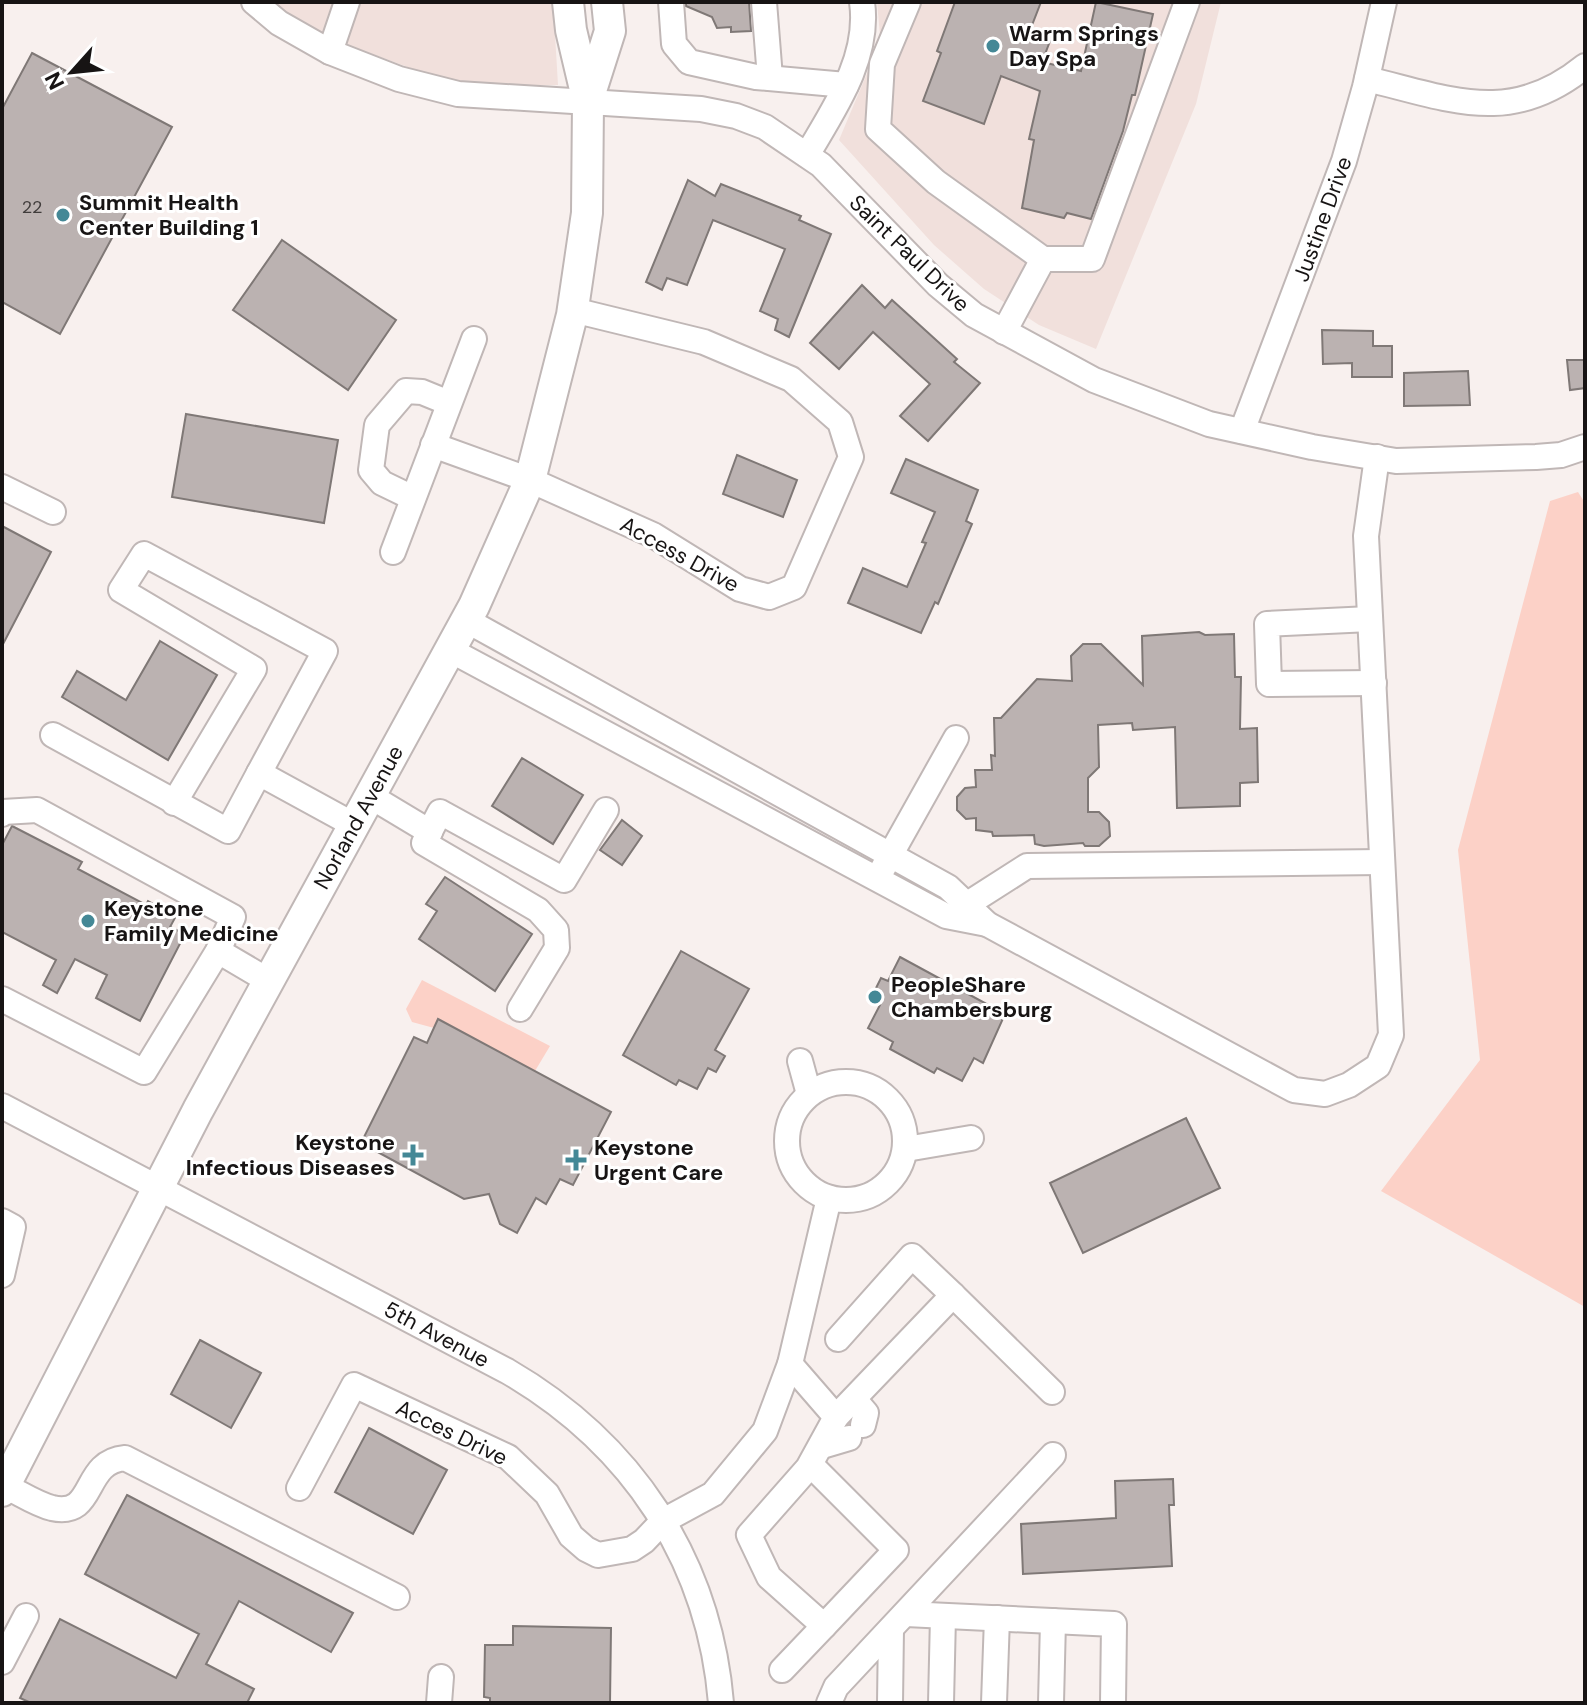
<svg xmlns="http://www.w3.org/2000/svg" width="1587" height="1705" font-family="'DM Sans',sans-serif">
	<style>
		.built { fill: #f1e0dc }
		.green { fill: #fcd1c7 }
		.building { fill: #bbb2b1; stroke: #7f7876; stroke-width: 2 }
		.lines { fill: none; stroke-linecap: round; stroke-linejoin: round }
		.minor-casing { stroke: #c0b7b6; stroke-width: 28 }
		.major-casing { stroke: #c0b7b6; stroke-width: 34 }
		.minor { stroke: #fff; stroke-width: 24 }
		.major { stroke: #fff; stroke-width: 30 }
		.poi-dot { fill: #448896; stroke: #fff; stroke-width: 3 }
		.labels { text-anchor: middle; stroke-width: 6; stroke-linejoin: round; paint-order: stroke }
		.number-label { font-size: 18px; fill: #403c3b }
		.poi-label { font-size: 22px; font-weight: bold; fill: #171414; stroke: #fff; text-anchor: start }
		.street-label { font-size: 22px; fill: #171414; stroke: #fff }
	</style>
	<rect width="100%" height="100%" fill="#f8f0ee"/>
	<g class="built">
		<polygon points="268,2 553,2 558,85 459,86 348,45 274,9"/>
		<polygon points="877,2 1221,2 1196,104 1096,349 1039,325 984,289 934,245 839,140 868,71 880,35"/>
	</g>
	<g class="green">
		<polygon points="1578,492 1585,503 1585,1307 1381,1191 1480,1060 1458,850 1550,501"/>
		<polygon points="422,980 550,1046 535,1071 439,1019 434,1028 412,1022 406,1009"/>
	</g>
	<g class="building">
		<polygon points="686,2 749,2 751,31 731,32 731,27 717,28 712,17 686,6"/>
		<polygon points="955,2 1041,2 1029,33 1050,41 1042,62 1081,71 1096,2 1153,14 1135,95 1132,95 1123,131 1091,219 1067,213 1064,218 1022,208 1034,140 1029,139 1040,91 1001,76 984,124 923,101 941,53 937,51"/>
		<polygon points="32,53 172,127 60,334 2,302 2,109"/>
		<polygon points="688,180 715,196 721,184 801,216 799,220 831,234 789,337 775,330 778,319 760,311 785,249 713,220 687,285 667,278 662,290 646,282"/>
		<polygon points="282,240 396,320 348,390 233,310"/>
		<polygon points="862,285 885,308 892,300 957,359 954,362 980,383 928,441 900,416 930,384 873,332 839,369 810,343"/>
		<polygon points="1322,330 1373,331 1373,346 1392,346 1392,377 1352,377 1352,363 1323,364"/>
		<polygon points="1567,360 1585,360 1585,388 1570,390"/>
		<polygon points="1468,371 1470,405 1404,406 1404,373"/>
		<polygon points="186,414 338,440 324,523 172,497"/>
		<polygon points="737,455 797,480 783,517 723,494"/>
		<polygon points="906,459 978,490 966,521 972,524 938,604 935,602 921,633 848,603 863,568 907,587 926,543 922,542 935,512 891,493"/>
		<polygon points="2,526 51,552 2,646"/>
		<polygon points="1199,632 1205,635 1234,634 1235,677 1241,677 1240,729 1257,728 1258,782 1240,783 1240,806 1177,808 1175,727 1133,730 1132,723 1098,725 1099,767 1088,778 1088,812 1099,812 1109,822 1110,836 1099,846 1085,846 1083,843 1044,846 1035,844 1034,835 993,836 992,832 976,830 976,818 966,819 957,810 957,797 965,788 976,787 975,770 992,770 991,755 995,756 994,718 1001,718 1037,679 1072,681 1071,656 1083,644 1101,644 1143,685 1142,636"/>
		<polygon points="160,641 217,675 168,760 62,697 77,671 126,700"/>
		<polygon points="522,758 583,795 553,844 492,806"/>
		<polygon points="622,820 642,836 622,865 600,850"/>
		<polygon points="12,826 82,862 78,869 146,905 148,901 176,916 170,927 185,934 140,1021 96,998 107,975 75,959 57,993 43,985 56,960 2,932 2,845"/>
		<polygon points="445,877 532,934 495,991 419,939 437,911 426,904"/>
		<polygon points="681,951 749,989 715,1050 725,1056 716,1072 708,1068 697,1089 679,1080 676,1085 623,1055"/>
		<polygon points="900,957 1005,1014 983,1063 974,1058 962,1081 937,1068 934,1073 890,1049 893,1042 868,1028 880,1005 870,1000 881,978 888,981"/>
		<polygon points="438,1019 611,1112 573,1185 560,1179 546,1204 536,1198 517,1233 500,1224 489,1194 464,1199 361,1143 414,1037 427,1043"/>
		<polygon points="1186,1118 1220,1188 1083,1253 1050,1183"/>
		<polygon points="200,1340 261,1373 231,1428 171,1394"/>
		<polygon points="369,1428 447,1470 413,1534 335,1492"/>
		<polygon points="1173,1479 1174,1505 1169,1505 1172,1566 1023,1574 1021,1524 1116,1518 1115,1481"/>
		<polygon points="127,1495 353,1613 331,1652 239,1601 206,1664 254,1689 247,1703 31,1703 20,1698 60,1619 176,1678 199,1634 85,1574"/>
		<polygon points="513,1626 611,1628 610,1703 490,1703 490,1698 484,1697 485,1645 513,1645"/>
	</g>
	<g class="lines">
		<g class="minor-casing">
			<g id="minor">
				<polyline points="254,2 279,23 330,52 399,79 458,94 701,109 736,116 765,127 821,165 938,285 974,315 1094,380 1209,424 1312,447 1396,461 1536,457 1561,455 1585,447"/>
				<polyline points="671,2 674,44 689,62 756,77 846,85"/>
				<polyline points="764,2 770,78"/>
				<polyline points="908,2 882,64 878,129 936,182 1043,259"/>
				<polyline points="330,52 347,2"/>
				<path d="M1367,79C1451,99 1510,127 1585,66"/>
				<path d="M807,155C834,109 870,58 862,2"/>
				<polyline points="1004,332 1043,259 1092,259 1187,2"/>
				<polyline points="1242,431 1344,161 1365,87 1384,2"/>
				<polyline points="433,445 530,480 653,535 740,589 769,597 794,587 851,457 840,422 791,379 704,342 573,310"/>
				<polyline points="2,487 53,512"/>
				<polyline points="413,498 382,483 371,470 377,425 406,391 422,392 449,403"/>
				<polyline points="393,552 474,339"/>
				<polyline points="1370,619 1267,624 1269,684 1374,683"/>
				<polyline points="466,620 948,887 987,924 1294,1090 1325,1094 1349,1085 1378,1066 1391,1035 1366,536 1377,457"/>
				<polyline points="450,650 946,916 987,924"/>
				<polyline points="53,735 228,831 259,773"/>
				<polyline points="370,796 430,832"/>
				<polyline points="174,803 254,669 121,590 144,554 325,651 259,773 354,825"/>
				<polyline points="2,814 3,812 37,810 233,917 218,951 144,1072 2,999"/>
				<polyline points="882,870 956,738"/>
				<polyline points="966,905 1027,866 1382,862"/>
				<polyline points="218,951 269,981"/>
				<polyline points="520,1009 557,948 556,930 538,910 424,843 440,812 564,880 606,810"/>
				<polyline points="800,1061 809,1094"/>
				<circle cx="846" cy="1141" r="59"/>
				<path d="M2,1106L507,1371C631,1443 709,1559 721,1703"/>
				<polyline points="906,1149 971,1138"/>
				<polyline points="2,1221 13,1227 2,1275"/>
				<polyline points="953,1295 1052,1392"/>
				<polyline points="854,1399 866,1413 863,1425"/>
				<polyline points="836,1417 953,1295 912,1256 838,1339"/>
				<polyline points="822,1446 849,1438"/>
				<polyline points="811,1465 896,1550 824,1626"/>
				<path d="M5,1486C20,1493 36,1504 52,1508C97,1518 81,1462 125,1458L397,1597"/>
				<polyline points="299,1488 354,1385 508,1457 547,1494 571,1536 586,1549 598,1555 632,1549 644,1541 663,1521 713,1494 765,1431 790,1364 829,1198"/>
				<polyline points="906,1614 1114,1624 1113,1703"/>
				<polyline points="2,1662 26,1616"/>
				<polyline points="782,1670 824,1626 769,1577 749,1535 808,1468 836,1417 790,1364"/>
				<polyline points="439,1703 441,1677"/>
				<polyline points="829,1703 836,1687 1053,1455"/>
				<polyline points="890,1703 891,1629"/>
				<polyline points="941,1703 943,1616"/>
				<polyline points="994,1703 997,1618"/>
				<polyline points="1051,1703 1053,1621"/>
			</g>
		</g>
		<g class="major-casing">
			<g id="major">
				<polyline points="588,100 610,31 607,2"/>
				<polyline points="2,1491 198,1110 474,606 530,480 572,315 587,213 588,102 571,30 568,2"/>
			</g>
		</g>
		<use href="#minor" class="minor"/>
		<use href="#major" class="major"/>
	</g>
	<g class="poi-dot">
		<circle cx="993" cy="46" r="8"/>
		<circle cx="63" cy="215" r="8"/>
		<circle cx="88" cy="921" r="8"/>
		<circle cx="875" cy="997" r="8"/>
		<path d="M409 1143h8v8h8v8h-8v8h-8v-8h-8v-8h8z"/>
		<path d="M572 1148h8v8h8v8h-8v8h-8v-8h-8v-8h8z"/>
	</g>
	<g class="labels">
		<g class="number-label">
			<text x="32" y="213">22</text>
		</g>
		<g class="poi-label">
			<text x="1009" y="41">Warm Springs<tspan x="1009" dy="25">Day Spa</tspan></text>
			<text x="79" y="210">Summit Health<tspan x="79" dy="25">Center Building 1</tspan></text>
			<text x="104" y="916">Keystone<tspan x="104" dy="25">Family Medicine</tspan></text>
			<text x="891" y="992">PeopleShare<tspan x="891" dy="25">Chambersburg</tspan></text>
			<text x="395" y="1150" text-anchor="end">Keystone<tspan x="395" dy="25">Infectious Diseases</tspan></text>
			<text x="594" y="1155">Keystone<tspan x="594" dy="25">Urgent Care</tspan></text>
		</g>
		<g class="street-label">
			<text transform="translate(1322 219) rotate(-70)" y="8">Justine Drive</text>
			<text transform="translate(910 253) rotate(44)" y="8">Saint Paul Drive</text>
			<text transform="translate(680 554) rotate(29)" y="8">Access Drive</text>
			<text transform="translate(358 817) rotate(-61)" y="8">Norland Avenue</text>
			<text transform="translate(437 1334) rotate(28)" y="8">5th Avenue</text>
			<text transform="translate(452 1432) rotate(26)" y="8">Acces Drive</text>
		</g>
	</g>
	<rect width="1587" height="1705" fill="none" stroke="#171414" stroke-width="8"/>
	<g transform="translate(72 72) rotate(243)" stroke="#ffffff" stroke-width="6" paint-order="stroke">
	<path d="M0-6L14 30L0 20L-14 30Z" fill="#171414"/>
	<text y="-12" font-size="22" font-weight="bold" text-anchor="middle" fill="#171414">N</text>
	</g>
</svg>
